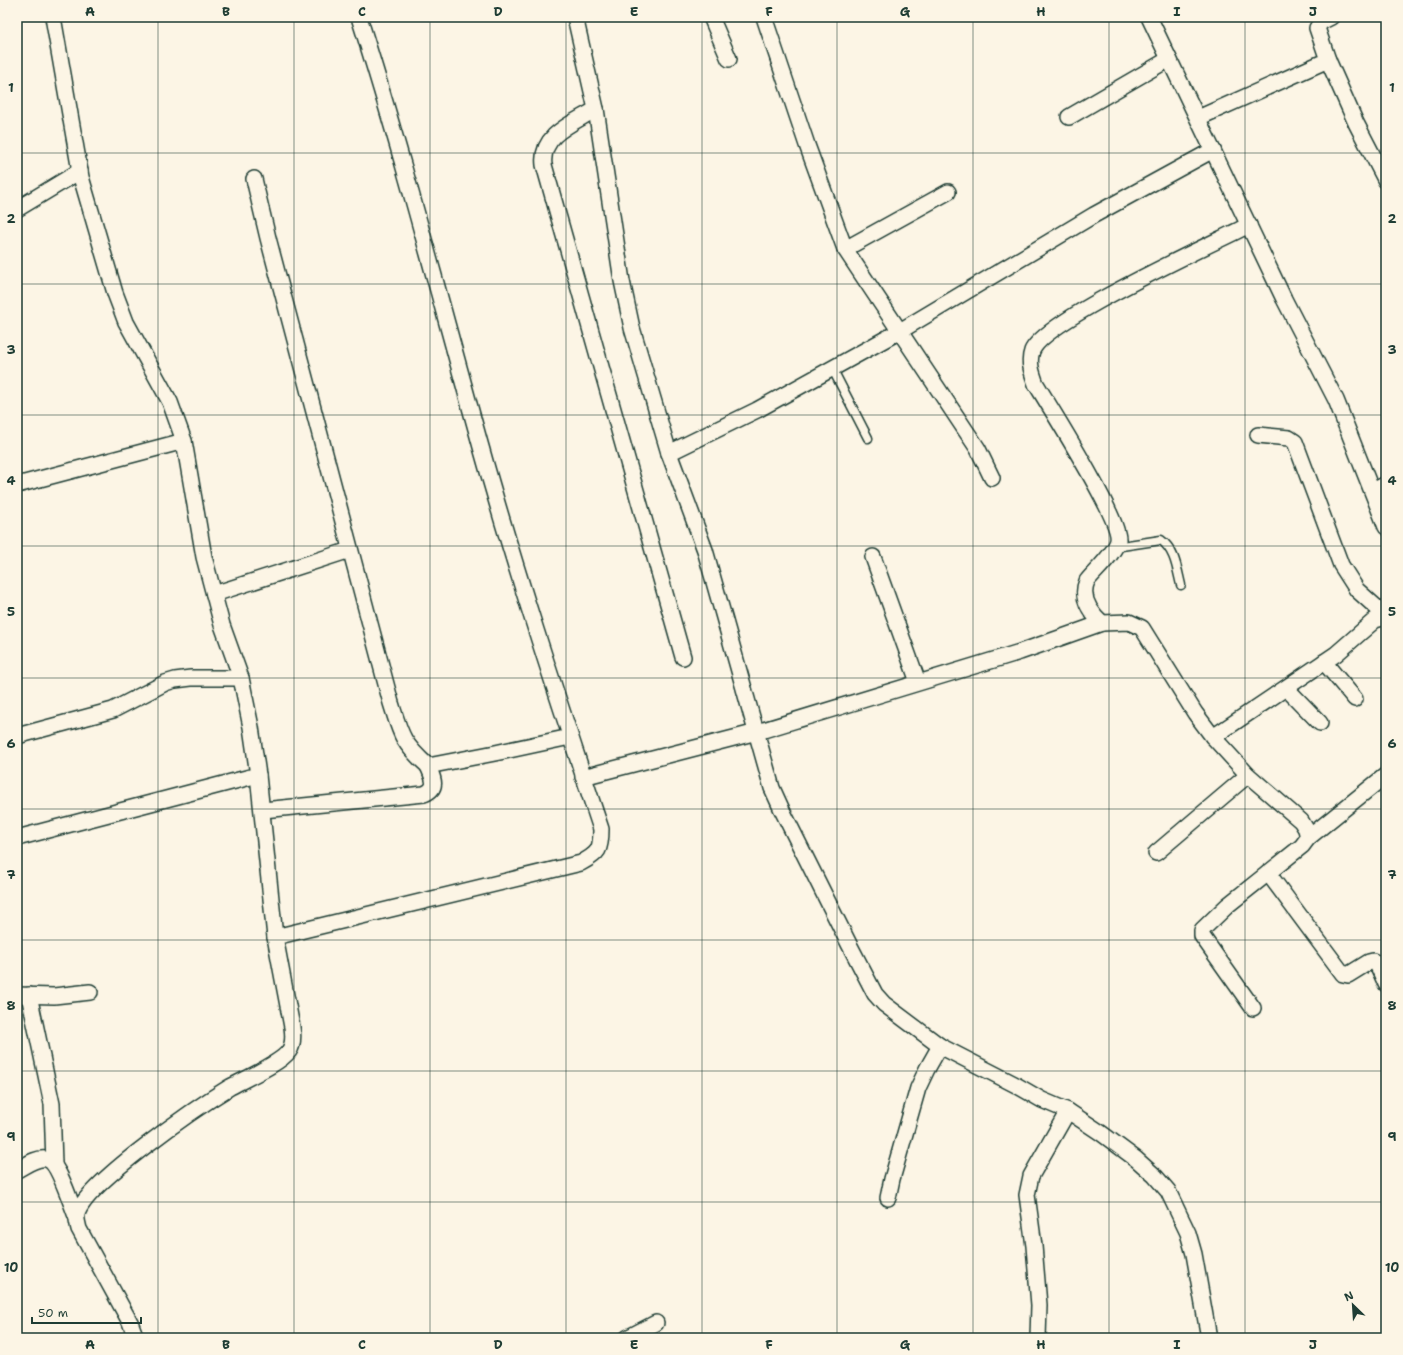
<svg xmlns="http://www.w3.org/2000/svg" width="1403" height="1355" viewBox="0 0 1403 1355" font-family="'Shantell Sans',sans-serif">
<rect width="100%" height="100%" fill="#fcf5e5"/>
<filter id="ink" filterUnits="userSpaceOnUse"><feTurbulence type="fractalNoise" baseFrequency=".025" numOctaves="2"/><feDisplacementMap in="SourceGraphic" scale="8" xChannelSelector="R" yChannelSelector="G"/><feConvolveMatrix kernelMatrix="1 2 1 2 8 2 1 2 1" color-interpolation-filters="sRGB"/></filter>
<g filter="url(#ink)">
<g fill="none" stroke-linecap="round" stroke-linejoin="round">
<g stroke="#1f3d34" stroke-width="11">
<g id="service">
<polyline points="832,368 868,438"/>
<path d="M1115,547L1161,540C1175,550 1177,569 1181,585"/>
</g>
</g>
<g stroke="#1f3d34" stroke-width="18">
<g id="minor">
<path d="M53,17L81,177L115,293L126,322L170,402L184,441L204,557L222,625L241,678L251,727L258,775L275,937L292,1027C293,1034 294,1044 289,1051C281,1063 245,1079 230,1087C199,1106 86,1183 77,1214C76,1219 78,1225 79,1229L130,1322L136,1338"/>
<polyline points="575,17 596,109 622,281 632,328 669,453 705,550 772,788 782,810 849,944 875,994 884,1004 940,1046 1016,1085 1042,1100 1068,1111 1101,1133 1136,1159 1155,1176 1168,1191 1188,1233 1194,1254 1209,1338"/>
<polyline points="711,17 729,59"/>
<polyline points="764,17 807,145 845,249 978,449 992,478"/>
<polyline points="1149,17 1284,299 1336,400 1386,527"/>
<polyline points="1328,60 1356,123 1386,181"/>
<path d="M596,109C574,123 540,134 544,165L683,657"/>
<polyline points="1069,117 1169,59"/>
<polyline points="1198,118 1328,60 1317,28 1321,22 1331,17"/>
<path d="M254,179L268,238L391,703C401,735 402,743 428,766L495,753L570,737"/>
<polyline points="17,209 80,171"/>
<path d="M1249,225C1212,244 1044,320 1032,351C1028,362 1032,373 1036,384C1050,407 1121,520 1118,540C1116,552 1095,571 1087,581C1080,597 1090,612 1102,623L1129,622L1142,628L1195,713L1213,737L1248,775L1301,821L1306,829L1308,838L1302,846L1228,905L1202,930V936L1253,1008"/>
<polyline points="845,249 948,192"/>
<polyline points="1258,435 1289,438 1295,442 1341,565 1357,590 1386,616"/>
<polyline points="669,453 757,410 900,331 1094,215 1213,150"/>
<polyline points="17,485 184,441"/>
<polyline points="1373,491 1386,484"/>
<polyline points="873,557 918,682"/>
<polyline points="214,594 350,550"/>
<polyline points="1324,662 1355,699"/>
<polyline points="1287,689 1320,723"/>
<polyline points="17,736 113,710 165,683 175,680 191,678 241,678"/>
<polyline points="1213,737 1336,654 1375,620 1386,617"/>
<polyline points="583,777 757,732 1020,652 1102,623"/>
<path d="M263,810L424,794C439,788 433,778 428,766"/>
<polyline points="17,838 258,775"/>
<polyline points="1308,838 1386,775"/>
<polyline points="1156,853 1248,775"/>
<polyline points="1268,873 1343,974 1348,975 1369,962 1373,961 1377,964 1386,984"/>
<path d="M275,937L581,863C599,853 601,850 601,829C559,702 517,576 481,447C441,304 404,159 359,17"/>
<polyline points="17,995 54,996 90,992"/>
<polyline points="29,995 52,1104 54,1164"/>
<path d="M17,1170C25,1166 36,1157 46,1159C58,1161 71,1204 76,1216"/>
<polyline points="888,1198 892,1179 918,1088 927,1069 940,1046"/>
<polyline points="627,1338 656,1323"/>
<polyline points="1038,1338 1039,1305 1034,1246 1027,1195 1031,1176 1068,1111"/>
</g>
</g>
<use href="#service" stroke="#fcf5e5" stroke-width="8"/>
<use href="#minor" stroke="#fcf5e5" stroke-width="15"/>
</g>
</g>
<path fill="none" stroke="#1f3d34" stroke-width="1" stroke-opacity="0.55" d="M158,17V1338M294,17V1338M430,17V1338M566,17V1338M702,17V1338M837,17V1338M973,17V1338M1109,17V1338M1245,17V1338M17,153H1386M17,284H1386M17,415H1386M17,546H1386M17,678H1386M17,809H1386M17,940H1386M17,1071H1386M17,1202H1386"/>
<rect width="1403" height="1355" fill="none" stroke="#fcf5e5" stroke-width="44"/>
<g transform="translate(1353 1305) rotate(335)" stroke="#fcf5e5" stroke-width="3" paint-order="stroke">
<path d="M0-3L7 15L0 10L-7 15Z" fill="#1f3d34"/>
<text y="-6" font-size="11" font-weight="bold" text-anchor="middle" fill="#1f3d34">N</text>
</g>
<path d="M32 1317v6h109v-6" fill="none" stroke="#1f3d34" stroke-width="2"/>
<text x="38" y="1317" font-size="12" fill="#1f3d34" stroke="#fcf5e5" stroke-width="3" paint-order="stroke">50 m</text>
<rect x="22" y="22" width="1359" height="1311" fill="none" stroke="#1f3d34" stroke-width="1.5"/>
<g font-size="13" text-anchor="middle" font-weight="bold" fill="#1f3d34">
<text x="90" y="16">A</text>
<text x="226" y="16">B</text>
<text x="362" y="16">C</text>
<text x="498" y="16">D</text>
<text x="634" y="16">E</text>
<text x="769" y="16">F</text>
<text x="905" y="16">G</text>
<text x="1041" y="16">H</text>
<text x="1177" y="16">I</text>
<text x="1313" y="16">J</text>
<text x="11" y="92">1</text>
<text x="1392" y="92">1</text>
<text x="11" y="223">2</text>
<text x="1392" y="223">2</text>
<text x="11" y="354">3</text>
<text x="1392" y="354">3</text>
<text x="11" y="485">4</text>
<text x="1392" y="485">4</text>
<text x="11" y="616">5</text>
<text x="1392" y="616">5</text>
<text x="11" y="748">6</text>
<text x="1392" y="748">6</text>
<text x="11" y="879">7</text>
<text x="1392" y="879">7</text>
<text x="11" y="1010">8</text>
<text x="1392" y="1010">8</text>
<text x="11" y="1141">9</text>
<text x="1392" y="1141">9</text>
<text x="11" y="1272">10</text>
<text x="1392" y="1272">10</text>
<text x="90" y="1349">A</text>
<text x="226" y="1349">B</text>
<text x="362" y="1349">C</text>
<text x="498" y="1349">D</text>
<text x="634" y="1349">E</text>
<text x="769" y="1349">F</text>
<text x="905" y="1349">G</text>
<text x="1041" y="1349">H</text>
<text x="1177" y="1349">I</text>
<text x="1313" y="1349">J</text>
</g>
</svg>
